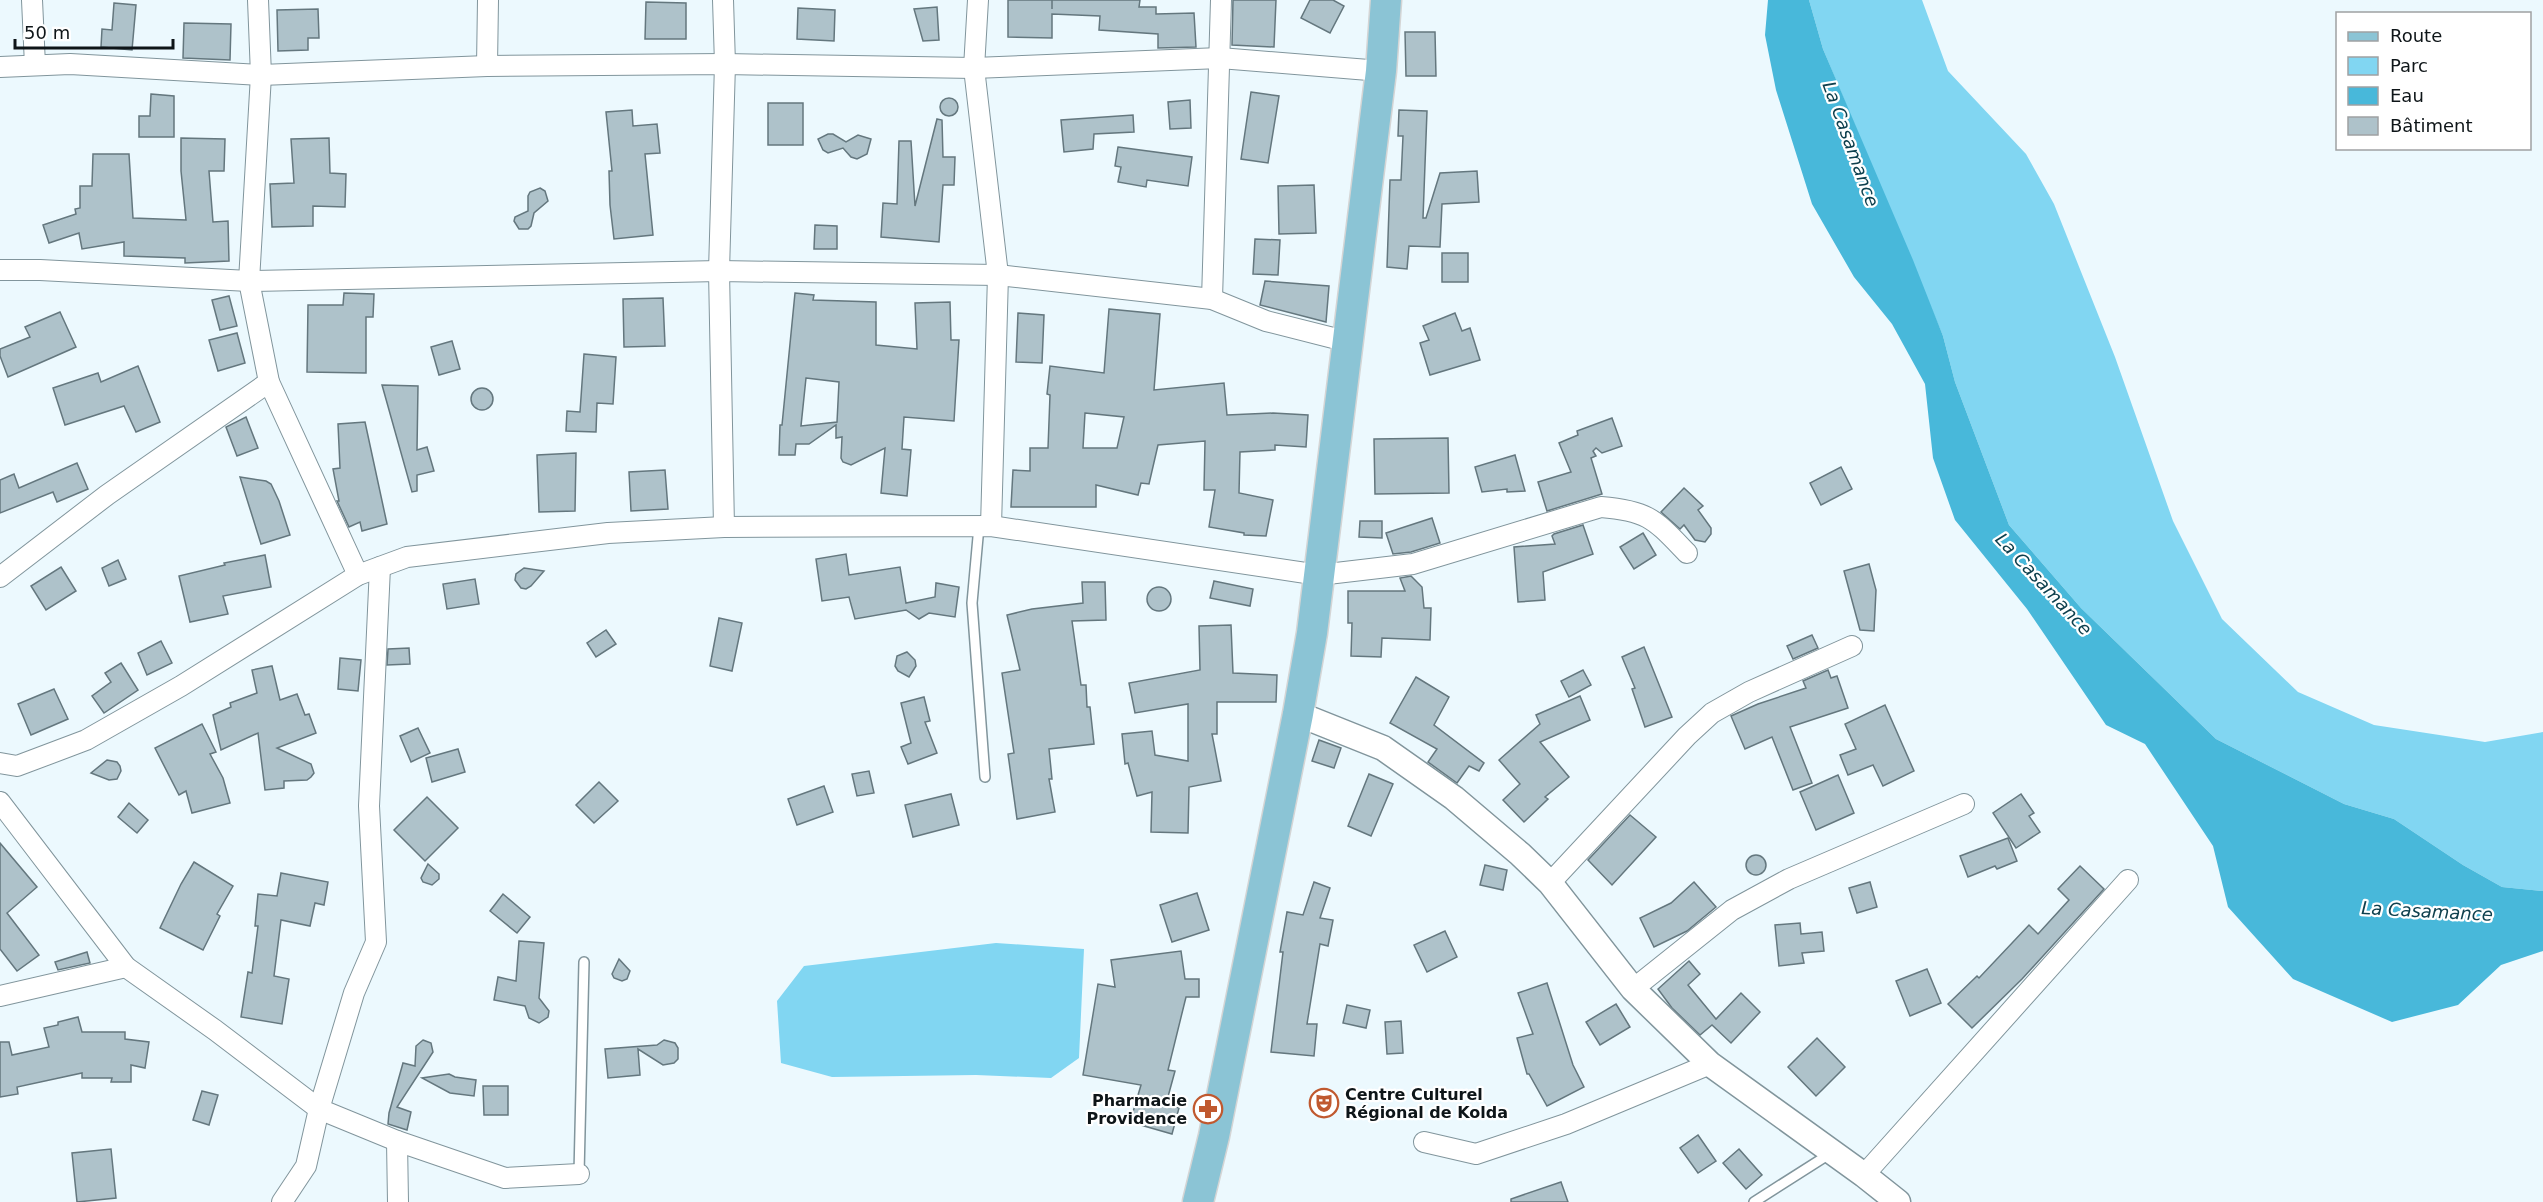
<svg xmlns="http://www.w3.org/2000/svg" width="2543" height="1202" viewBox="0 0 2543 1202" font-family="'DejaVu Sans',sans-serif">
<rect width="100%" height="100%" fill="#ecf9fe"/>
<g fill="#81d6f2">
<polygon points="1809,0 1922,0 1948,71 2026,154 2054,204 2115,357 2173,521 2222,619 2298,692 2374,725 2485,742 2543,732 2543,891 2502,887 2463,865 2394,819 2344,804 2216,739 2081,608 2009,525 1955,382 1943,336 1823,49"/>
<polygon points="996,943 1084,949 1079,1058 1051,1078 976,1075 832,1077 781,1063 777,1001 804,966"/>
</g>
<polygon fill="#48b8da" points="1768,0 1809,0 1823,49 1913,260 1943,336 1955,382 2009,525 2081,608 2216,739 2344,804 2394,819 2463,865 2502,887 2543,891 2543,951 2501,965 2458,1005 2392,1022 2293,979 2228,907 2213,846 2145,744 2106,725 2027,609 1955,520 1933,458 1925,384 1892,324 1854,277 1812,204 1776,90 1765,35"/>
<g fill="#aec2ca" stroke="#64777e" stroke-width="1.5" fill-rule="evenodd">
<polygon points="1008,0 1052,0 1052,9 1052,0 1140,0 1139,7 1156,7 1156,14 1194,13 1196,47 1158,48 1158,34 1099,30 1100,16 1052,14 1052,38 1008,37"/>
<polygon points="1233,0 1276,0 1274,47 1232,45"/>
<polygon points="1310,0 1333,0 1344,6 1330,33 1301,18"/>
<polygon points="646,2 686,3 686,39 645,39"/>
<polygon points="114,3 136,5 132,50 101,47 102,29 112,30"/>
<polygon points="937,7 939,40 923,41 914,9"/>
<polygon points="798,8 835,10 834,41 797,39"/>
<polygon points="318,9 319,38 308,38 308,50 278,51 277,10"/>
<polygon points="184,23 231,24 230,60 183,58"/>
<polygon points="1405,32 1435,32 1436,76 1406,76"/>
<polygon points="1251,92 1279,96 1268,163 1241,159"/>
<polygon points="151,94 174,96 174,137 139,137 139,116 150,116"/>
<circle cx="949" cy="107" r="9"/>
<polygon points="1190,100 1191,128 1170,129 1168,102"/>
<rect x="768" y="103" width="35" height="42"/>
<polygon points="632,110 633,126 657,124 660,153 645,154 653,235 614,239 610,205 609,171 612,171 606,112"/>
<polygon points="1399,110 1427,111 1423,218 1426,218 1440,173 1477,171 1479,202 1442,204 1440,247 1409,246 1407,269 1387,267 1390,180 1401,180 1403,136 1398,136"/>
<polygon points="1133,115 1134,132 1094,134 1093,149 1064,152 1061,120"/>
<polygon points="937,119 942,120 943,157 955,157 954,185 943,185 939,242 881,237 883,203 897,204 899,141 911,141 915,206"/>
<polygon points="828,134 833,134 846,142 858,135 871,139 867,154 857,159 851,157 843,148 828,153 823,150 818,139"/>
<polygon points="181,138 225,139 224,171 209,171 213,222 228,221 229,261 185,263 185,258 124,256 124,242 82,249 79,233 49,243 43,225 76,214 75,209 80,208 80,186 92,186 93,154 129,154 133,218 186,220 181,171"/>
<polygon points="329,138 330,173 346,174 345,207 313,206 313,226 272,227 270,184 294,183 291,139"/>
<polygon points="1118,147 1192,157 1188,186 1147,180 1146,187 1118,182 1121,167 1115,166"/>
<polygon points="1314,185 1316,233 1279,234 1278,186"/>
<polygon points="540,188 545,191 548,201 534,213 531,226 528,229 519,229 514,221 515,217 528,211 528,196 530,192"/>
<polygon points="815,225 837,226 837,249 814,249"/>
<polygon points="1255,239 1280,240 1278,275 1253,274"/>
<rect x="1442" y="253" width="26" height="29"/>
<polygon points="1265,281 1329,286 1326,322 1260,305"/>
<polygon points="344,293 374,294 373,317 366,317 366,373 307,372 308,305 343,305"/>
<path d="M795,293L814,295L813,300L876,302V345L917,349L915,303L950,302L951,340H959L954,421L904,417L902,449L911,450L907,496L881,493L885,448L851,465L843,462L841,458L842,437L836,438V425L809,444H796L795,455H779L780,425H782ZM806,378L839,382L837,422L801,426Z"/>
<polygon points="229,296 237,326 220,330 212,300"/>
<polygon points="663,298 665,346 624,347 623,299"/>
<path d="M1109,309L1160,314L1154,390L1224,383L1227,415L1273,413L1308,415L1306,447L1275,445V450L1240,452L1239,493L1273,500L1266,536L1244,535V533L1209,527L1215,490H1204L1205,441L1158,445L1149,484L1141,483L1138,495L1096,485V507H1011L1013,470L1030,471V448H1048L1050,395L1047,394L1050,366L1104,373ZM1085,413L1124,417L1117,448H1083Z"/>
<polygon points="60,312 76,347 8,377 0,356 0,349 30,337 25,327"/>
<polygon points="1018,313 1044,315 1042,363 1016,362"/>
<polygon points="1455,313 1462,331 1470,328 1480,360 1430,375 1420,343 1429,340 1423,326"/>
<polygon points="237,333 245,363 218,371 209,340"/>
<polygon points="452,341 460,369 439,375 431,347"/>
<polygon points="584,354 616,357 613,404 597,403 596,432 566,431 567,411 580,412"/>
<polygon points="138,366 160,422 136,432 124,406 65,425 53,388 98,373 101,382"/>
<polygon points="382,385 418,386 417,450 427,447 434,471 417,475 417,491 412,492"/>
<circle cx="482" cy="399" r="11"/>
<polygon points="246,417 258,448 237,456 226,427"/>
<polygon points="1612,418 1622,446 1602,453 1596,448 1593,451 1596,456 1591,458 1602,494 1547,511 1538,482 1571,472 1559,443 1578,435 1577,431"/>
<polygon points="365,422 387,524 362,531 360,522 349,527 337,501 339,501 333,469 340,468 338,424"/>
<polygon points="1448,438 1449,493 1375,494 1374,439"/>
<polygon points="576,453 575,511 539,512 537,455"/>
<polygon points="1515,455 1525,491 1507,492 1507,489 1482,492 1475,467"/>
<polygon points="77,463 88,489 57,502 53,492 0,513 0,480 14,474 19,488"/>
<polygon points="1841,467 1852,489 1821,505 1810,483"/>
<polygon points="665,470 668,509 631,511 629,472"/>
<polygon points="240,477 266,481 271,484 279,501 290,535 261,544"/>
<polygon points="1684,488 1703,506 1698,510 1711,528 1711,534 1705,542 1695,540 1684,525 1680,529 1661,512"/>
<polygon points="1432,518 1440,543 1411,552 1393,554 1386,533"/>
<polygon points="1360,521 1382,521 1382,538 1359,537"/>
<polygon points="1583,525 1593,554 1543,572 1545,600 1518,602 1514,547 1555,544 1552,536 1554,534"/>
<polygon points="1643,533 1656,555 1634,569 1620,547"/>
<polygon points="846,554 849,575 900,567 906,603 935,597 936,583 959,587 955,617 929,613 919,619 906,610 855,619 849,597 822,601 816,559"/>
<polygon points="265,555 271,587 223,596 228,614 190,622 179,576 225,565 224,563"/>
<polygon points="118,560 126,579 109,586 102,568"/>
<polygon points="1869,564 1876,590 1874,631 1860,630 1844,571"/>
<polygon points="61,567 76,591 46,610 31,586"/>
<polygon points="524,568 544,571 531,586 526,589 521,588 515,580 516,574"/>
<polygon points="1411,576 1422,587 1424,608 1431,608 1430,640 1382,638 1381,657 1351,656 1352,623 1348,623 1348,591 1405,591 1400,578"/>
<polygon points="475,579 479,604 447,609 443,584"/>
<polygon points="1214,581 1253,589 1250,606 1210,598"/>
<polygon points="1082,582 1105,582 1106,620 1072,621 1081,685 1086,685 1087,707 1090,707 1094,744 1049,749 1052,779 1049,779 1055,812 1017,819 1008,754 1014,753 1002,673 1020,670 1007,615 1032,609 1083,603"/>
<circle cx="1159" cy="599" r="12"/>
<polygon points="719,618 742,623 732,671 710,666"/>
<polygon points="1231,625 1233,673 1277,675 1276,702 1217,702 1217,734 1212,734 1221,781 1189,787 1188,833 1151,832 1152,792 1137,796 1128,763 1125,764 1122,734 1152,731 1155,755 1188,761 1188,704 1135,713 1129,683 1200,670 1199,626"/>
<polygon points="606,630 616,644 596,657 587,643"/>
<polygon points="1812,635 1818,648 1793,659 1787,646"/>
<polygon points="161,641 172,663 147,675 138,653"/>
<polygon points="1644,647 1672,717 1645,727 1632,689 1635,688 1622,657"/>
<polygon points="409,648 410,664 387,665 388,649"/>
<polygon points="907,652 915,660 916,666 909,677 898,671 895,666 897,656"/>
<polygon points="340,658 361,660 358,691 338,689"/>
<polygon points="121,663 138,690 104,713 92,696 111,682 105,673"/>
<polygon points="272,666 280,700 297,694 305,715 309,714 316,733 277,748 311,764 314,773 311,777 307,780 284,781 284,788 265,790 258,733 221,750 213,715 231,707 230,703 257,693 252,670"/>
<polygon points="1583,670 1591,685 1569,697 1561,681"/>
<polygon points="1828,670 1831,678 1837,676 1848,708 1790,727 1812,783 1793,790 1772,737 1745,749 1731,716 1758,704 1806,688 1803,681"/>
<polygon points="1416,677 1449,697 1434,725 1484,763 1479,771 1469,766 1457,783 1428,762 1437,749 1390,723"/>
<polygon points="54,689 68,719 31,735 18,704"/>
<polygon points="1580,696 1590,720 1540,742 1569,777 1545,797 1548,799 1524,822 1503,800 1520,784 1499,760 1540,724 1536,715"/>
<polygon points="924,697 930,721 925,722 937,753 908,764 901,747 911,743 901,703"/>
<polygon points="1885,705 1914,771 1883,786 1873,765 1848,775 1840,755 1856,749 1845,724"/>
<polygon points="202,724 216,752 210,754 223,778 230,803 192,813 186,791 179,795 155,748"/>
<polygon points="418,728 430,753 411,762 400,736"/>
<polygon points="1319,740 1341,748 1334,768 1312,761"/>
<polygon points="458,749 465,772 432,782 426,758"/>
<polygon points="107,760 117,762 120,766 121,771 117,779 109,780 91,773"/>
<polygon points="869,771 874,793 857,796 852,774"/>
<polygon points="1369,774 1393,784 1371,836 1348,826"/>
<polygon points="1838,775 1854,813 1816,830 1800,792"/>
<polygon points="599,782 618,801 594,823 576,805"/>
<polygon points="824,786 833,812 797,825 788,799"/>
<polygon points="951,794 959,825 913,837 905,805"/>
<polygon points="2021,794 2034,813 2029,816 2040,832 2016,848 1993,813"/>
<polygon points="427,797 458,828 425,861 394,830"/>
<polygon points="129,803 148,820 137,833 118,817"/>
<polygon points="1630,815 1656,837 1612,885 1588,860"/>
<polygon points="2008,838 2017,861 1997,869 1995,866 1968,877 1960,856"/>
<polygon points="0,843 37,887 7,913 39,955 17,971 0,949"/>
<circle cx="1756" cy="865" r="10"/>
<polygon points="194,862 233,886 217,914 220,916 203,950 160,928 181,884"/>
<polygon points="428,864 439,874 439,879 432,885 423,882 421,878"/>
<polygon points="1485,865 1507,870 1503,890 1480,885"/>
<polygon points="2080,866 2104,889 2022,979 1972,1028 1948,1004 1977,976 1979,978 2029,925 2038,934 2069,900 2058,889"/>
<polygon points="281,873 328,882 324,905 315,903 310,926 281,920 274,976 289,979 282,1024 241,1017 248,972 252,973 258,926 255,926 258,894 277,896"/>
<polygon points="1314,882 1330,888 1320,918 1333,920 1328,946 1320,944 1307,1024 1317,1024 1314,1056 1271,1052 1283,952 1280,952 1287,912 1303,915"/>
<polygon points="1694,882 1716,907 1687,931 1654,947 1640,918 1671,903"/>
<polygon points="1870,882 1877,907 1857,913 1849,888"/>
<polygon points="1197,893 1209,930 1172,942 1160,905"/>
<polygon points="503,894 530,917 517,933 490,911"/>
<polygon points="1800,923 1801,934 1822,932 1824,951 1802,953 1804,963 1779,966 1775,925"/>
<polygon points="1445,931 1457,957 1427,972 1414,945"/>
<polygon points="519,941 544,943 539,998 549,1011 548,1017 539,1023 529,1018 525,1006 494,1000 498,977 516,981"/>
<polygon points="1181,951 1185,979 1199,979 1199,997 1186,997 1168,1070 1175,1071 1166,1104 1179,1108 1172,1134 1130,1122 1141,1085 1083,1075 1098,984 1115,987 1111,960"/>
<polygon points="87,952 90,963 58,970 55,962"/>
<polygon points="619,959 630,971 627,979 622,981 614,978 612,974"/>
<polygon points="1689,961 1700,974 1688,985 1716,1019 1741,993 1760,1012 1731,1043 1712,1025 1700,1035 1672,1008 1658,989"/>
<polygon points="1927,969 1941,1003 1910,1016 1896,981"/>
<polygon points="1547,983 1573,1065 1584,1087 1547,1106 1529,1074 1527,1074 1517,1038 1533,1034 1518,993"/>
<polygon points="1616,1004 1630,1027 1600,1045 1586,1022"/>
<polygon points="1347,1005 1370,1010 1366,1028 1343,1023"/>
<polygon points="78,1017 82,1032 125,1032 125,1039 149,1042 145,1068 131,1065 131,1082 111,1082 112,1078 82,1078 82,1073 17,1087 18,1094 0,1097 0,1042 9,1042 12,1055 49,1047 44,1028 58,1025 58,1022"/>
<polygon points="1401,1021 1403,1053 1387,1054 1385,1022"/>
<polygon points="1817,1038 1845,1067 1816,1096 1788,1067"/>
<polygon points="423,1040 431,1043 433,1052 397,1107 411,1112 407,1130 388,1124 389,1113 403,1063 415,1066 416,1046"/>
<polygon points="664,1040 675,1043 678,1048 678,1059 674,1063 663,1065 638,1049 640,1075 608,1078 605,1049 657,1045"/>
<polygon points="449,1074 455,1077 476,1080 474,1096 450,1093 422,1078"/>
<polygon points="483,1086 508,1086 508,1115 484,1115"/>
<polygon points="202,1091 218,1095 209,1125 193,1120"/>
<polygon points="1698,1135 1716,1161 1698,1173 1680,1148"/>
<polygon points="111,1149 116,1198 77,1202 72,1153"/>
<polygon points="1739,1149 1762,1175 1746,1189 1723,1163"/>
<polygon points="1561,1182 1568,1202 1511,1202 1511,1199"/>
</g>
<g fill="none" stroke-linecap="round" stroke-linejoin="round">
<g stroke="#81959c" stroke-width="12">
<g id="service">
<polyline points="979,526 972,603 985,777"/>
<polyline points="579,1174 584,962"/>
<polyline points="1754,1202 1831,1153"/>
</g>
</g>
<g stroke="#81959c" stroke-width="22">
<g id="minor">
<polyline points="32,0 35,65"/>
<polyline points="258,0 261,75 249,281 269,382 358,575"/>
<polyline points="723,0 725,64 719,271 724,527"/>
<polyline points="978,0 974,68 998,275 991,526"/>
<polyline points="487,66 488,0"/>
<polyline points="0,67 70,64 261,75 487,66 725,64 974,68 1220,58 1381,71"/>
<polyline points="0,270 40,270 249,281 719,271 998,275 1212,299 1266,321 1349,342"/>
<polyline points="1212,299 1221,0"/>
<polyline points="0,577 107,495 269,382"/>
<path d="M0,763L17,766L86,740L181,686L358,575L407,557L608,533L724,527L991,526L1319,575L1413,564L1601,507C1649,511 1654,519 1687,553"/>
<polyline points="0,802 126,967 215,1030 319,1109 397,1141 505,1178 579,1174"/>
<polyline points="1550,883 1687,736 1712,713 1749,692 1852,646"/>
<polyline points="1633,989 1732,910 1789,879 1964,804"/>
<polyline points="0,996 126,967"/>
<polyline points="397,1141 398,1202"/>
<polyline points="1424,1142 1476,1154 1566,1124 1710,1064"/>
<polyline points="1864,1175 2128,880"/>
<polyline points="282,1202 306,1166 319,1109 354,993 376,942 369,806 380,567"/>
</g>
</g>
<g stroke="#81959c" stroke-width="27">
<polyline id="tertiary" points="1298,714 1383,748 1454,798 1520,854 1550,883 1633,989 1710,1064 1864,1175 1898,1202"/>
</g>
<g stroke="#d4d5d5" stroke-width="33">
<polyline id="primary" points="1198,1202 1214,1136 1298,714 1312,633 1381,71 1386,0"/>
</g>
<use href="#service" stroke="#fff" stroke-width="9"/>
<use href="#minor" stroke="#fff" stroke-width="20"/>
<use href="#tertiary" stroke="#fff" stroke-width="24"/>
<use href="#primary" stroke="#8bc4d5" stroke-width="30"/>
</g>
<defs>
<g id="theatre-ring" transform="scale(1.5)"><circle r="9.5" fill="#fff" stroke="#c0592f" stroke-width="1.5"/><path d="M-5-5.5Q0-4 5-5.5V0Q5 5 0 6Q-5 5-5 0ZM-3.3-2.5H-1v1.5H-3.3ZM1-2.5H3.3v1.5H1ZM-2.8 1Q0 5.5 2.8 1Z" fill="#c0592f"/></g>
<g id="pharmacy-ring" transform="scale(1.5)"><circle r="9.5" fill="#fff" stroke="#c0592f" stroke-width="1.5"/><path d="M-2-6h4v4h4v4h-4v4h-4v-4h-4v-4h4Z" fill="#c0592f"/></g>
</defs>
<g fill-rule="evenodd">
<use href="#theatre-ring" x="1324" y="1103"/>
<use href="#pharmacy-ring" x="1208" y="1109"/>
</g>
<g text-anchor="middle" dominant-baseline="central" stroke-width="4.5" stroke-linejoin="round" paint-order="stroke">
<g font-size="16" font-weight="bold" fill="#0e1518" stroke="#fff" text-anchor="start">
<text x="1345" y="1094">Centre Culturel<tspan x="1345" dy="18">Régional de Kolda</tspan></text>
<text x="1187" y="1100" text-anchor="end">Pharmacie<tspan x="1187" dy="18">Providence</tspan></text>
</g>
<g font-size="18" font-style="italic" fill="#0e404e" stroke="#fff">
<text transform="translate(1851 144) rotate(70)">La Casamance</text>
<text transform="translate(2044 584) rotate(47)">La Casamance</text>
<text transform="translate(2427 911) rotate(3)">La Casamance</text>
</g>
</g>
<rect x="2336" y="12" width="195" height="138" fill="#ffffff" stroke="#9fa1a3" stroke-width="1.5"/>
<rect x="2348" y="32" width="30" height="9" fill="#8bc4d5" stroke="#9fa1a3" stroke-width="1.5"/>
<text x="2390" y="42" font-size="18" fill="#0e1518">Route</text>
<rect x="2348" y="57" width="30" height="18" fill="#81d6f2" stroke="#9fa1a3" stroke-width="1.5"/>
<text x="2390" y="72" font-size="18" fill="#0e1518">Parc</text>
<rect x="2348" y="87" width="30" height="18" fill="#48b8da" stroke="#9fa1a3" stroke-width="1.5"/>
<text x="2390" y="102" font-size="18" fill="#0e1518">Eau</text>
<rect x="2348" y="117" width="30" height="18" fill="#aec2ca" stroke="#9fa1a3" stroke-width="1.5"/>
<text x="2390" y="132" font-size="18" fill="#0e1518">Bâtiment</text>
<path d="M15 39v9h158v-9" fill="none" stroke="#0e1518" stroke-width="3"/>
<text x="24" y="39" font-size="18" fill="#0e1518" stroke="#ffffff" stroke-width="4.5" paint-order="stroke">50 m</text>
</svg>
